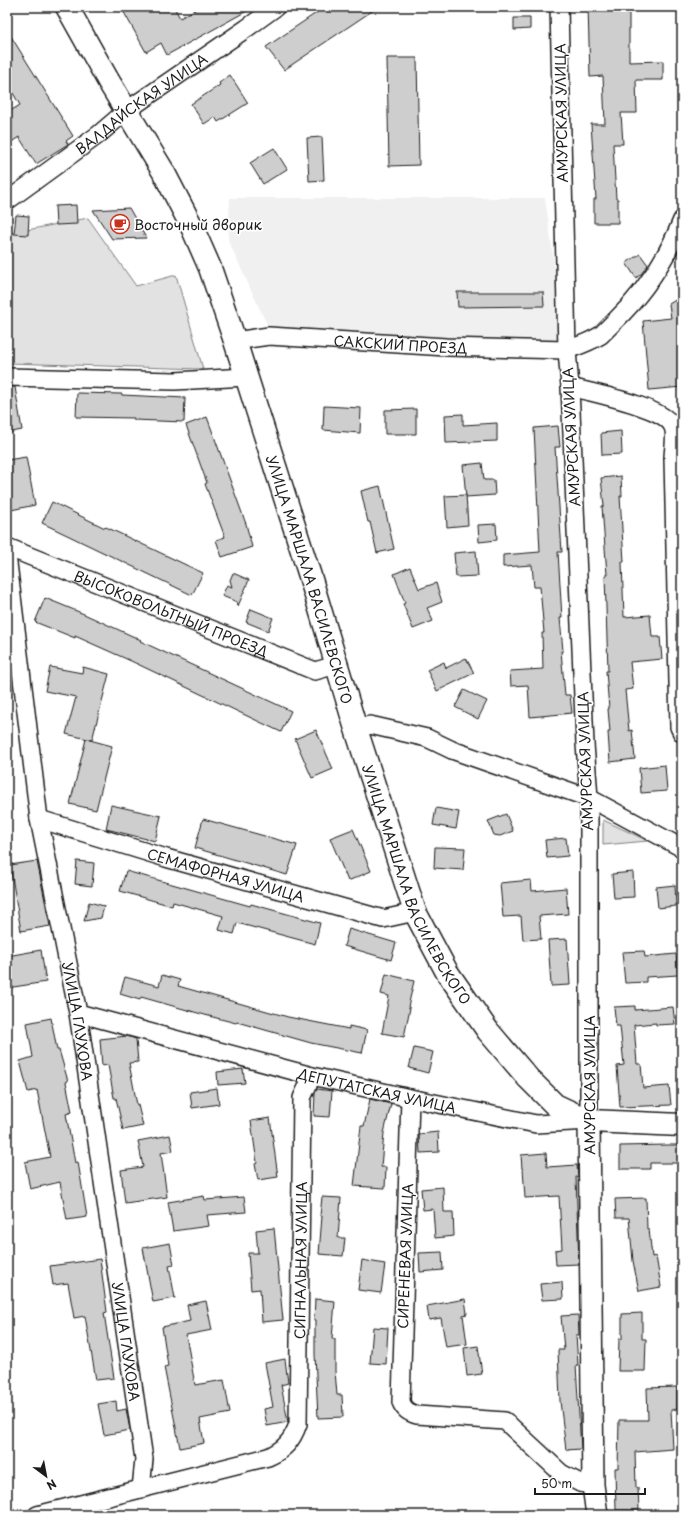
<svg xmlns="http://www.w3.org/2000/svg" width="689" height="1522" viewBox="0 0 689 1522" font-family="'Playpen Sans',sans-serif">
<rect width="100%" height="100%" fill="#fff"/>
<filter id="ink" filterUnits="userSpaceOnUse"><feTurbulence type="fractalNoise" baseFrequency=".025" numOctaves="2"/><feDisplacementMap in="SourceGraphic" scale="8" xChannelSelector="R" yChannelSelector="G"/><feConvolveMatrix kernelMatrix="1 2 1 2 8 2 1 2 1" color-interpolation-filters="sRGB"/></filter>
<g filter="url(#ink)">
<polygon fill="#f0f0f0" points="230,198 545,198 563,326 560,340 556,343 551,343 270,331 228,240"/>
<g fill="#e2e2e2" stroke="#7f7f7f">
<polygon points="88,218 136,286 176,275 203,369 7,363 7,234"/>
<polygon points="603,820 648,841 603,845"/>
</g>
<g fill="#cecece" stroke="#1c1c1c">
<polygon points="121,7 174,7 180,18 200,7 254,7 167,55 161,43 146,52"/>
<polygon points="325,7 378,7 284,70 266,47"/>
<polygon points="588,7 629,7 629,62 663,61 663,80 636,80 637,113 621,113 623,144 613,144 616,199 618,199 618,223 594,223 594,199 596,199 591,124 605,124 603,76 590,77"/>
<polygon points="514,18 530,18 530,29 514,30"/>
<polygon points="7,30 73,136 66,141 68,144 36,164 19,137 7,145 7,113 20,105 7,83"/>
<polygon points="387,58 417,58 419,165 389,166"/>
<polygon points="230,75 248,103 218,122 215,117 204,124 191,104 220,85 219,83"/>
<polygon points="322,137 324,180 309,181 307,138"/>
<polygon points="274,148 287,169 263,184 250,163"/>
<polygon points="76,205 77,224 56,225 55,206"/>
<polygon points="129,208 146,238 112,239 93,210"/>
<polygon points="16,215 29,216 28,235 14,234"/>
<polygon points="640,254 648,265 641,274 636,278 626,263"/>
<polygon points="457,292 543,292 544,306 458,307"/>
<polygon points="682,296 682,387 649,390 643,321 671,318 669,304"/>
<polygon points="7,387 15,387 22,430 7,433"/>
<polygon points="77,393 122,394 122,395 185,398 184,422 134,420 134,418 76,417"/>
<polygon points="324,406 361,408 360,433 323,430"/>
<polygon points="416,409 416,434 385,434 385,410"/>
<polygon points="463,414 463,425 497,423 497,441 446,443 445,415"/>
<polygon points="207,417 246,524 252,547 222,557 216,540 225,537 205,484 207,483 186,425"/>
<polygon points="558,426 560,447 555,447 562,552 558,552 562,618 560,618 563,651 561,651 565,695 570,695 572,713 530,717 528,685 511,686 510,671 543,669 542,633 544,633 540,587 534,587 532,565 503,567 503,555 540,552 534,428"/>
<polygon points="621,431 622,454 602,455 601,433"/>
<polygon points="26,457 35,505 11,510 7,487 7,460"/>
<polygon points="482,463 484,480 494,480 495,495 466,497 463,465"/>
<polygon points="621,476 622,496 620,496 624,562 622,562 624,617 650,615 652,637 660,637 662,659 630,662 633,689 625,690 629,731 632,730 635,759 610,762 608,732 610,732 608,709 609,709 606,671 608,671 605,575 607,575 602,506 604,506 601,478"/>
<polygon points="380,486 394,549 377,553 370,522 368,522 361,491"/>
<polygon points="466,495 468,525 447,527 445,496"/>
<polygon points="52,502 105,528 106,527 203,573 192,595 42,523"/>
<polygon points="496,524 497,540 479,542 478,525"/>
<polygon points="476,551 478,576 456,577 454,553"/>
<polygon points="410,567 419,589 436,583 442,602 427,608 433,621 413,629 403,604 405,603 394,574"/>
<polygon points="233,573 249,580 238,606 237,602 222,596 227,585 232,587 230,580"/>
<polygon points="45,598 84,614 141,640 140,641 291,711 281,732 131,661 75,636 75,638 35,622"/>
<polygon points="251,609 273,618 268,631 246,622"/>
<polygon points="466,658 474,673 437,691 427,670 444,662 446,668"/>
<polygon points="50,667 82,673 83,667 109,674 92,740 66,734 76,697 45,691"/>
<polygon points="464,690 487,701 478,719 455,707"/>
<polygon points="316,730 333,769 312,778 295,739"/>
<polygon points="86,739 112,746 96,810 70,804"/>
<polygon points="665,765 667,791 641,793 639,768"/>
<polygon points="111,805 161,816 155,841 106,829"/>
<polygon points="436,808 459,812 456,829 433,825"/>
<polygon points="506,814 513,831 500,836 494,835 488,821"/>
<polygon points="203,819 297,845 287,875 195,848"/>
<polygon points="353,829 371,871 348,881 330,838"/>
<polygon points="566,838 568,856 547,858 545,840"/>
<polygon points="435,847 465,848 463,870 434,868"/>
<polygon points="37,861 50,926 21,931 10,865"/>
<polygon points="77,861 94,863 92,886 75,884"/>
<polygon points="126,871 250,906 251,904 320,923 315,944 237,923 234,934 219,930 223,916 173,902 172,906 120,891"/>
<polygon points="633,872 634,897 614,898 612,874"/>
<polygon points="531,880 532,891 566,888 568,914 539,916 541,939 523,940 521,916 503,917 500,883"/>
<polygon points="675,885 676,906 658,908 656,887"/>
<polygon points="89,902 104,906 101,918 84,921"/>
<polygon points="349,929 396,943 391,960 344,946"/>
<polygon points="567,939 570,985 551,986 548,940"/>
<polygon points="41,950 46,982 7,988 7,956"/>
<polygon points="644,951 645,957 676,954 678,975 646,977 646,982 625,983 622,952"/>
<polygon points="386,974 414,981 408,1007 410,1008 404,1037 382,1033 389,996 381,994"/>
<polygon points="162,975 180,980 178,986 288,1017 349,1029 349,1026 367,1030 362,1053 311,1043 237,1022 236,1023 205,1015 141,997 140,1000 120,994 125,977 159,986"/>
<polygon points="635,1006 635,1010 673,1007 675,1024 656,1025 656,1023 634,1025 637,1064 641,1064 643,1088 669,1086 671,1105 620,1107 617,1066 624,1065 620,1026 616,1026 614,1007"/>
<polygon points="51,1018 57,1050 59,1050 68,1081 66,1082 72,1112 66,1114 75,1163 78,1162 87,1217 67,1220 60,1182 30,1189 25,1162 50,1157 37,1090 28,1092 20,1061 33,1057 27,1023"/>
<polygon points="127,1036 136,1039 138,1062 129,1063 137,1105 138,1105 143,1126 123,1130 116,1098 114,1098 108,1065 102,1066 100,1039"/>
<polygon points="414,1048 433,1052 428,1073 409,1068"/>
<polygon points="243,1069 245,1083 218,1085 217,1072"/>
<polygon points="217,1088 219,1104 192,1108 190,1092"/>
<polygon points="317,1089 332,1091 330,1117 314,1116 315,1093"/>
<polygon points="370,1099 391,1104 384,1133 381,1167 386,1167 385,1188 354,1186 361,1126 364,1126"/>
<polygon points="270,1118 278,1177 258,1180 255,1164 257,1163 251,1121"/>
<polygon points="438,1132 439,1152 420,1153 419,1134"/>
<polygon points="170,1135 173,1151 161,1153 167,1197 125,1203 121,1170 143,1167 138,1141"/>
<polygon points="668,1145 682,1145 682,1163 650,1163 650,1169 620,1169 620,1146"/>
<polygon points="546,1153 547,1167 577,1165 578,1177 576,1177 579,1264 556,1265 555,1250 562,1249 559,1196 525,1198 523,1169 522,1169 521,1155"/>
<polygon points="443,1187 444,1212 453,1212 454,1236 435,1238 433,1209 423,1210 421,1189"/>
<polygon points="204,1196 205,1200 244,1197 246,1212 207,1215 209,1226 173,1231 168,1202"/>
<polygon points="322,1197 341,1198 338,1238 345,1238 343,1256 319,1254 322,1216 320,1216"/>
<polygon points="646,1198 647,1229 649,1229 652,1257 656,1256 661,1287 639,1291 633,1261 629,1218 616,1218 615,1199"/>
<polygon points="274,1228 283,1320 262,1322 260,1289 251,1290 248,1253 258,1253 256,1230"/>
<polygon points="170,1243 174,1265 169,1266 175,1298 153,1302 143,1248"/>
<polygon points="442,1252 443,1270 420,1272 419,1253"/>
<polygon points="100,1259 107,1312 104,1313 114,1378 96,1380 85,1316 74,1318 68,1283 53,1285 50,1266"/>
<polygon points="362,1260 385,1264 381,1293 358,1290"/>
<polygon points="562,1282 563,1299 542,1300 540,1284"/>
<polygon points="315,1299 335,1301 332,1339 335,1339 335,1371 337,1395 342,1395 343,1417 318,1418 315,1354 315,1320 314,1320"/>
<polygon points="465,1299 467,1314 463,1315 467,1344 446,1347 441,1318 429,1320 427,1306"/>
<polygon points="206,1301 212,1330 186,1335 195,1385 224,1380 230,1413 200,1419 204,1443 180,1448 164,1367 168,1366 162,1327 190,1321 187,1305"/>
<polygon points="642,1313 642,1339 646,1339 645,1371 618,1371 619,1339 622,1339 622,1314"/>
<polygon points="578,1315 579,1335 576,1335 578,1365 576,1365 581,1449 566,1450 560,1401 558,1350 564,1350 561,1316"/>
<polygon points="373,1327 388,1328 386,1364 370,1363"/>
<polygon points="478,1346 482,1374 467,1376 464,1348"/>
<polygon points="285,1359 288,1383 281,1385 288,1422 267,1426 264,1409 273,1407 265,1363"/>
<polygon points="677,1387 677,1409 671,1410 673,1449 635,1452 636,1488 638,1488 639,1510 616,1510 615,1468 618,1468 619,1420 648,1420 647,1388"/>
<polygon points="116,1401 117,1411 126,1409 130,1430 104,1435 98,1404"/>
</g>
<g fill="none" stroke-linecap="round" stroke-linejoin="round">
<g stroke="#1c1c1c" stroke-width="20">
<g id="minor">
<path id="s1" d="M7,201L98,135L126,111L247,28L276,7"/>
<path id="s2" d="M235,341L269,336L446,347L567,350C578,346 590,342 601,335C605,331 610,326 614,322C643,294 667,258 682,220"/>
<polyline points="7,377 175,381 246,377"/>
<path d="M570,387C592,393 661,406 672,425C677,433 673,449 673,458L679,727L682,733"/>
<path id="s3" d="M7,547L315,671L336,665"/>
<path id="s4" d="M7,555L39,819L78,1013L144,1459L141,1489"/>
<polyline points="356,729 370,725 427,738 452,750 589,798 682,848"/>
<path id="s5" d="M39,819L166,858L383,919L415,912"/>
<path id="s6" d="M78,1013L312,1076L410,1098L536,1124L589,1121V798L585,744L570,387L567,350L559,7"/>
<path d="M410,1098L401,1402C404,1410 409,1413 417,1415L505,1421L561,1473L580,1483L593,1485"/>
<path id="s7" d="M37,1515L268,1457C284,1450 292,1441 298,1424L302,1098L312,1076"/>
</g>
</g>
<g stroke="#1c1c1c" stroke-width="24">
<polyline id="tertiary" points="589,1121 593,1485 597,1515"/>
</g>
<g stroke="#1c1c1c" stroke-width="25">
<g id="secondary">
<path id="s8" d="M67,7L109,82L163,171L192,227L210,268L235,341L310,576L356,729L415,912L447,972L488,1031L528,1078L555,1105L589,1121L682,1125"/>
</g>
</g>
<use href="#minor" stroke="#fff" stroke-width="17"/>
<use href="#tertiary" stroke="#fff" stroke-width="21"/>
<use href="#secondary" stroke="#fff" stroke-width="22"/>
</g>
</g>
<defs>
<g id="cafe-ring" transform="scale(1)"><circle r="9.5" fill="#fff" stroke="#c8321e" stroke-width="1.5"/><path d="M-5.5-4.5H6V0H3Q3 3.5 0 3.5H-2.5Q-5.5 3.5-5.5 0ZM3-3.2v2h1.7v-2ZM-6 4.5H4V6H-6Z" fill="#c8321e"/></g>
</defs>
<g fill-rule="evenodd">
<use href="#cafe-ring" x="120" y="224"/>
</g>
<g text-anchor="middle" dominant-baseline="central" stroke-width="3.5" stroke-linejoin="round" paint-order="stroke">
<g font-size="14" fill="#1c1c1c" stroke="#fff">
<text stroke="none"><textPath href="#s1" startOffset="166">ВАЛДАЙСКАЯ УЛИЦА</textPath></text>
<text transform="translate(561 113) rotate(-91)">АМУРСКАЯ УЛИЦА</text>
<text stroke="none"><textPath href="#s2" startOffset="166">САКСКИЙ ПРОЕЗД</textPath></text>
<text transform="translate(571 437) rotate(-93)">АМУРСКАЯ УЛИЦА</text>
<text stroke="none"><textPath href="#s8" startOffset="625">УЛИЦА МАРШАЛА ВАСИЛЕВСКОГО</textPath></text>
<text stroke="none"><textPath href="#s3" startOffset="177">ВЫСОКОВОЛЬТНЫЙ ПРОЕЗД</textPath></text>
<text transform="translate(585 761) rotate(-92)">АМУРСКАЯ УЛИЦА</text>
<text stroke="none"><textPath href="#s5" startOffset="195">СЕМАФОРНАЯ УЛИЦА</textPath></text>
<text stroke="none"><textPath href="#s8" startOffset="949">УЛИЦА МАРШАЛА ВАСИЛЕВСКОГО</textPath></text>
<text stroke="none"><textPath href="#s4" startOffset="472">УЛИЦА ГЛУХОВА</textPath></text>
<text transform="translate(589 1085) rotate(-90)">АМУРСКАЯ УЛИЦА</text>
<text stroke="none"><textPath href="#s6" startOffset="309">ДЕПУТАТСКАЯ УЛИЦА</textPath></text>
<text transform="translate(405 1256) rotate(-88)">СИРЕНЕВАЯ УЛИЦА</text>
<text stroke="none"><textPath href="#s7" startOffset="448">СИГНАЛЬНАЯ УЛИЦА</textPath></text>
<text stroke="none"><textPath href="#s4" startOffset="796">УЛИЦА ГЛУХОВА</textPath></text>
</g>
<g font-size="14" fill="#1c1c1c" stroke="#fff" text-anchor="start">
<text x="134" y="224">Восточный дворик</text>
</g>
</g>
<rect width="689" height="1522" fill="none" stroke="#fff" stroke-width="24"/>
<rect x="12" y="12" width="665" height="1498" fill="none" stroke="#1c1c1c" stroke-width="1.5" filter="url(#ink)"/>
<g transform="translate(46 1476) rotate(148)" stroke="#ffffff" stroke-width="3" paint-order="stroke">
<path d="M0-3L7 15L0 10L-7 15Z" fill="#1c1c1c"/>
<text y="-6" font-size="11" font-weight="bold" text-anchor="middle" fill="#1c1c1c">N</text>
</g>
<path d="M535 1488v6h110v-6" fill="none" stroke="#1c1c1c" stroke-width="2"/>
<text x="541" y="1488" font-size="12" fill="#1c1c1c" stroke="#ffffff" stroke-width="3" paint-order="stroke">50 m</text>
</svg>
